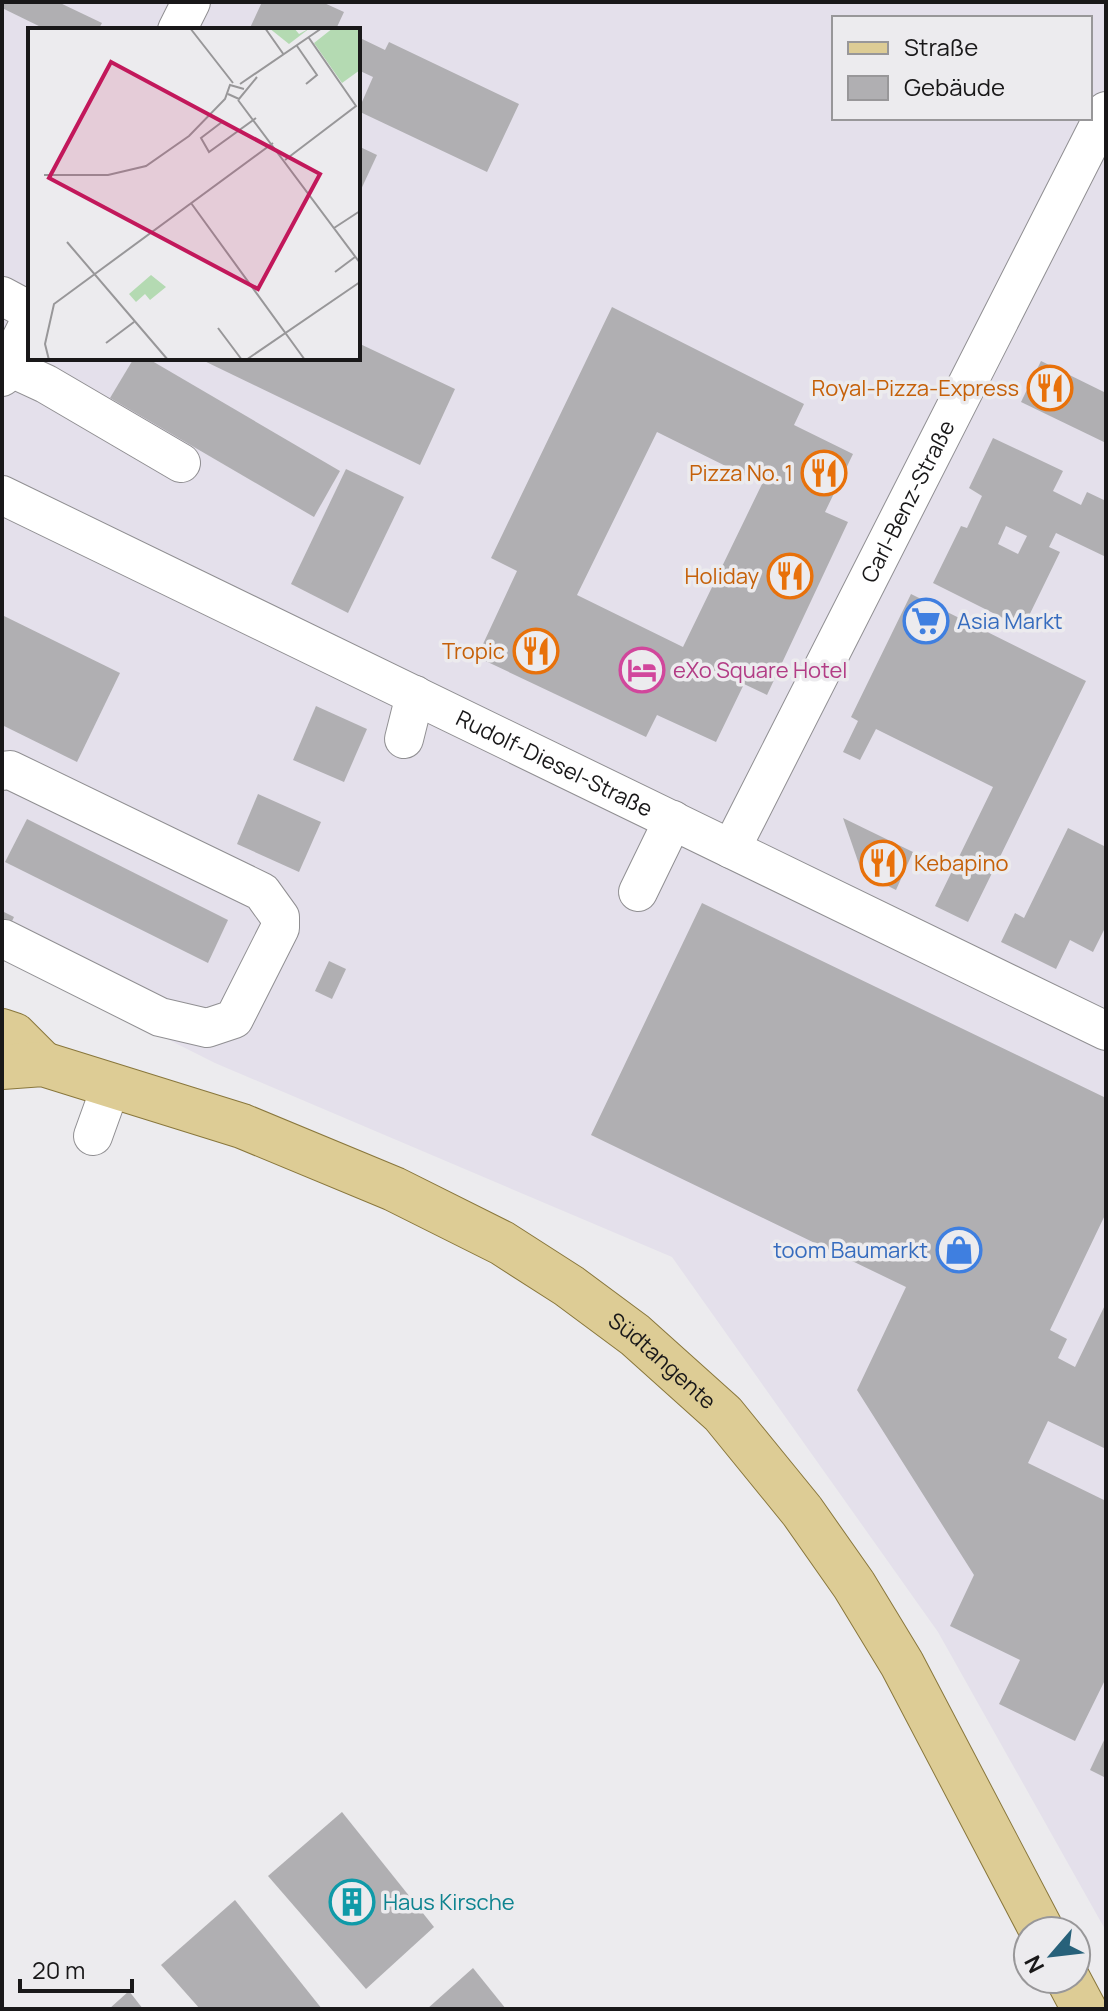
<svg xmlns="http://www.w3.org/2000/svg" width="1108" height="2011" viewBox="0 0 1108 2011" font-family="Manrope,sans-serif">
<rect width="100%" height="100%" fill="#ecebee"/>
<path fill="#e4e0eb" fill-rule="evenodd" d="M2,2H1106V1931L938,1632L672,1257L215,1063L2,956ZM834,18H1090V118H834ZM30,30H358V358H30Z"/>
<g fill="#b0afb2" fill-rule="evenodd">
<polygon points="2,2 58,2 102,23 98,30 47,30 2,8"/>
<polygon points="262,2 322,2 344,12 337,27 343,30 249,30"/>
<polygon points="358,37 385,50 389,42 519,104 487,172 358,111 373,77 358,70"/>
<polygon points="358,146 377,155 358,196"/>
<path d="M612,307L804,404L794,425L853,454L825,512L848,522L767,695L744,684L716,742L657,715L646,737L477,657L517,571L491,558ZM657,432L762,484L683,647L577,595Z"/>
<polygon points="358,343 455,389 420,465 198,358 358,358"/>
<polygon points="134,358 147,358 340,471 314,517 110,398"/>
<polygon points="1041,361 1106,393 1106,443 1021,402"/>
<path d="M993,438L1063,471L1053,491L1081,505L1087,492L1106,501V557L1056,533L1049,547L1060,552L1023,628L933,583L961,526L967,528L982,496L969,488ZM1006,526L1027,536L1018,554L998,544Z"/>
<polygon points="346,469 404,497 348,613 291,584"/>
<polygon points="911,594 1086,681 968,922 935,906 993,787 876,729 860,760 843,752 858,721 851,717"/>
<polygon points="2,615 120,673 77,762 2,725"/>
<polygon points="316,706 367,729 344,782 293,760"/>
<polygon points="258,794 321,822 299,872 237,844"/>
<polygon points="843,818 913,852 896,890 862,873"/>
<polygon points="27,819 228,920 208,963 5,862"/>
<polygon points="1068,828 1106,847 1106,926 1093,952 1070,940 1056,969 1001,942 1015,913 1024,918"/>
<polygon points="702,903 1106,1098 1106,1213 1050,1330 1067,1339 1058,1358 1075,1367 1106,1303 1106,1449 1048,1421 1028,1463 1106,1501 1106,1678 1075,1741 999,1704 1020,1660 950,1626 974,1575 857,1390 906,1287 591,1135"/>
<polygon points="2,911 14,917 2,942"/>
<polygon points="329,961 346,969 332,999 315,991"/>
<polygon points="1106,1736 1106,1778 1090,1770"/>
<polygon points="342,1812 434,1927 366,1989 268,1876"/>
<polygon points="235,1900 322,2009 200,2009 161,1965"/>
<polygon points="473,1968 506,2009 427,2009"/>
<polygon points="129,1991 143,2009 109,2009"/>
</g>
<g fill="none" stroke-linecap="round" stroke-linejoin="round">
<g stroke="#908f92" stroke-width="40">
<g id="minor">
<polyline points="177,30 191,2"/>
<polyline points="2,296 30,311"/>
<polyline points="7,366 46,384 181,463"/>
<polyline points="2,377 30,321"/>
<path id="s1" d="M2,495L1106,1031"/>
<polyline points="404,739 415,695"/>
<polyline points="2,771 10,770 262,892 280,917 280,928 234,1019 207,1028 160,1017 4,939"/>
<path id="s2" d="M731,849L1106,111"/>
<polyline points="638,892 673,820"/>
<polyline points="93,1136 111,1086"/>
</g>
</g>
<g stroke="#89773c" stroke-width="46">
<g id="major">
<polyline points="2,1031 14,1035 43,1064"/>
<path id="s3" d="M2,1067L43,1064L242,1126L394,1189L502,1243L569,1286L635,1335L723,1414L802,1511L854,1585L902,1664L1042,1931"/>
<polyline points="1068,1979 1084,2009"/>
</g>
</g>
<use href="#minor" stroke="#fff" stroke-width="38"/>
<use href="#major" stroke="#ddcc95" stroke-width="44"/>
</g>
<defs>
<g id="restaurant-ring" transform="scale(2.3)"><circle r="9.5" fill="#ecebee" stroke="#e8710a" stroke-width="1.5"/><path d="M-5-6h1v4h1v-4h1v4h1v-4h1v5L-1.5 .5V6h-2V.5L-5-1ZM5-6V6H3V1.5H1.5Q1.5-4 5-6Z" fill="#e8710a"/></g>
<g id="supermarket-ring" transform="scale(2.3)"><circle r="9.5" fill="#ecebee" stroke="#3f7fe0" stroke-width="1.5"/><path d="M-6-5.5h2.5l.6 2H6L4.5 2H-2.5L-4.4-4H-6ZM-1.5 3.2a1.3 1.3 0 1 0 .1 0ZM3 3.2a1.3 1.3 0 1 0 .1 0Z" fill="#3f7fe0"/></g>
<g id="hotel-ring" transform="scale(2.3)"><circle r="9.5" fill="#ecebee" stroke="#d1479c" stroke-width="1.5"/><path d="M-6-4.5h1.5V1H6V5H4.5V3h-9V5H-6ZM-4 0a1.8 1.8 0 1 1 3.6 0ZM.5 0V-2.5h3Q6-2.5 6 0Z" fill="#d1479c"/></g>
<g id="shop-ring" transform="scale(2.3)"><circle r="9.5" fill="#ecebee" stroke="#3f7fe0" stroke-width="1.5"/><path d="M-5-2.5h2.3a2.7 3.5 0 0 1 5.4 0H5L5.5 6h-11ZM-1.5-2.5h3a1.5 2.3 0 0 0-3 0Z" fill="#3f7fe0"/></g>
<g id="building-ring" transform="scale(2.3)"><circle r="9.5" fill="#ecebee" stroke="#0f9aa8" stroke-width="1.5"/><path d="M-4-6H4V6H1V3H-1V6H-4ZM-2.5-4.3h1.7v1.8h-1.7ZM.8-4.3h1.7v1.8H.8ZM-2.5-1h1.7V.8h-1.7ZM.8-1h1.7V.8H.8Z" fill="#0f9aa8"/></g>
</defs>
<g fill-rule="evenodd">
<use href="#restaurant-ring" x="1050" y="388"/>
<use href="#restaurant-ring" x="824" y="473"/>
<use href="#restaurant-ring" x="790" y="576"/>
<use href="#supermarket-ring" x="926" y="621"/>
<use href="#restaurant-ring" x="536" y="651"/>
<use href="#hotel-ring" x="642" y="670"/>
<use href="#restaurant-ring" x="883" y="863"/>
<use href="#shop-ring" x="959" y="1250"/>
<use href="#building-ring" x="352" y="1902"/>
</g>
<g text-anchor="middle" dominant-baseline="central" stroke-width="7" stroke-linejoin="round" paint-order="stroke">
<g font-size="22" fill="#c56008" stroke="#ecebee" text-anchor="end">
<text x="1019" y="388">Royal-Pizza-Express</text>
<text x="793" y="473">Pizza No. 1</text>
<text x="759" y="576">Holiday</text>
<text x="505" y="651">Tropic</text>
<text x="914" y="863" text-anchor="start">Kebapino</text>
</g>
<g font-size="22" fill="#191819" stroke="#ecebee">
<text stroke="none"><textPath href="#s2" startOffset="390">Carl-Benz-Straße</textPath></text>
<text stroke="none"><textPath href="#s1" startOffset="614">Rudolf-Diesel-Straße</textPath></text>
<text stroke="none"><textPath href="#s3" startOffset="734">Südtangente</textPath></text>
</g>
<g font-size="22" fill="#366cbe" stroke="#ecebee" text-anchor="start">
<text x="957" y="621">Asia Markt</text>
<text x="928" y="1250" text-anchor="end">toom Baumarkt</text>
</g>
<g font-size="22" fill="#b23c85" stroke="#ecebee" text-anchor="start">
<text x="673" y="670">eXo Square Hotel</text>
</g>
<g font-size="22" fill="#0d838f" stroke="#ecebee" text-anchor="start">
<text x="383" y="1902">Haus Kirsche</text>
</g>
</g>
<g transform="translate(28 28)">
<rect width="332" height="332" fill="#ecebee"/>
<path d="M241,0H266L271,6L282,0L261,16ZM305,0H332V42L314,55L286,15ZM123,247L138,259L122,272L117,266L108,274L101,266Z" fill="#b4dab2"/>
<path fill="none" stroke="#989799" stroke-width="2" d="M162,0L205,55M237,0L256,27M269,18L289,47L278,56M212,56L294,0M200,66L211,71L229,49M210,72L332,235M194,94L173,110L181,124L228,90M257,132L328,78L281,10M16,147H80L118,138L161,108L197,71L202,57L216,61M163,175L277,332M306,200L332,183M39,214L140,332M307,244L327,229M190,300L214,332M78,315L106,294M21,332L17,316L26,276L245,115M218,332L332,254"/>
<path fill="#c2185b" fill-opacity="0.15" stroke="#c2185b" stroke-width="4" d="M83,34L292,146L230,261L21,150Z"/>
<rect width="332" height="332" fill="none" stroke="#191819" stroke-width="4"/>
</g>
<rect width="1108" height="2011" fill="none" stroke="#191819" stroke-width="8"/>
<rect x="832" y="16" width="260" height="104" fill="#ecebee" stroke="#989799" stroke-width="2"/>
<rect x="848" y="42" width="40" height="12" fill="#ddcc95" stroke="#989799" stroke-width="2"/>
<text x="904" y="56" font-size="24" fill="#191819">Straße</text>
<rect x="848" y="76" width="40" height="24" fill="#b0afb2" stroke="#989799" stroke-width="2"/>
<text x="904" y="96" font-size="24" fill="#191819">Gebäude</text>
<g transform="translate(1052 1955) rotate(242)"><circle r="38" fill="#ecebee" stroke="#989799" stroke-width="2"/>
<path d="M0-6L14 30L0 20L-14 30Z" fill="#27617a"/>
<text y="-12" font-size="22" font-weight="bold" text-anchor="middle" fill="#191819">N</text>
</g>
<path d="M20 1979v12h112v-12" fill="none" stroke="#191819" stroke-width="4"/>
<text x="32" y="1979" font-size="24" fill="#191819" stroke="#ecebee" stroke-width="6" paint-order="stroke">20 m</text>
</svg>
